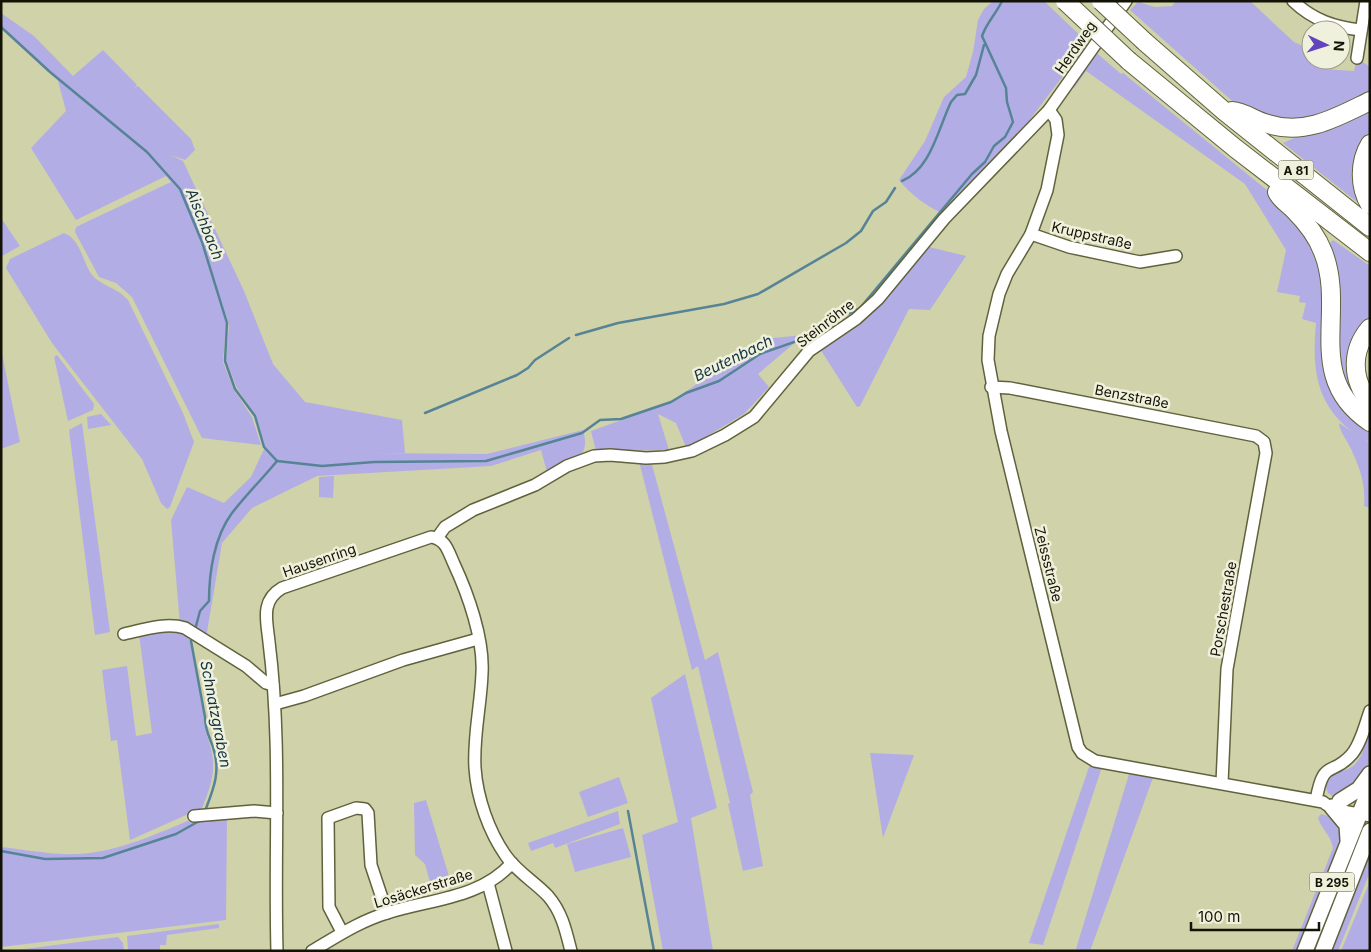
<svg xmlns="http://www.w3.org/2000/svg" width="1371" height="952" viewBox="0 0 1371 952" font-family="Inter,sans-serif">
<rect width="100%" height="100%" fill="#d0d2a9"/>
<g fill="#b3ade5">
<path d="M993,1H1044L1088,43L1028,122L944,214C927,207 910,194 899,180L925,141L944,97L966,77L973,52L978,20L984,9Z"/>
<polygon points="1176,1 1250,1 1294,42 1311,50 1311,60 1323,60 1322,69 1354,71 1357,58 1370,67 1370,95 1301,122 1261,117 1231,100 1130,10 1138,2 1155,7 1172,6"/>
<path d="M1,13L34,36L73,76L103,50L137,85L134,88L138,86L191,139L195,150L185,160L171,155L183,161L244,291L273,364L305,402L402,420L405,453H367L487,454L583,430C592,460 570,462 547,472L541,450L491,466L317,476L252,508L222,543L206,638L180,624L171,520L187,487L224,503L251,477L265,447L257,419L237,388L226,361L229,325L218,291L226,323L223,362L234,390L252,417L261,445L202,438L132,297L116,283L99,277L75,232L76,227L171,182L166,176L76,220L31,148L66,111L57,77L1,28Z"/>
<path d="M1092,49L1121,74L1123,73L1274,196L1319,253L1340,404L1348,415L1370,431V442L1364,440L1370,443V508L1364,506C1366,484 1359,465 1349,445C1345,437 1340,432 1339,423L1354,433C1315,404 1312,368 1316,323L1302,319L1306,303L1299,302L1300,296L1277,292L1286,250L1245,184L1086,71L1074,88L1068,82Z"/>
<polygon points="1370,105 1370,134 1360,151 1359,200 1357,202 1283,143"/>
<polygon points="1,218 20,246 2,256 1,256"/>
<path d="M64,233C80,239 82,259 90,272C99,286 117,287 128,300L183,413L194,442L170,507L167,509L161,503L142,459L52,343L6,268L10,259Z"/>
<polygon points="1333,240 1370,266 1370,321 1366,325 1363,400 1355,399 1340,375 1325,248"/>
<polygon points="929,247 966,256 930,310 909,309 860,406 857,407 817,344 858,321"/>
<polygon points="804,335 758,374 769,387 744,414 692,445 686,447 676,423 658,414 669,450 596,451 591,431 669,403 763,339"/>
<polygon points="1,349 20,442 1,449"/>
<polygon points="57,355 94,404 93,410 68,421 54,357"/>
<polygon points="101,414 111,425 88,429 87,417"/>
<polygon points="82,423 110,632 95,635 69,430"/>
<polygon points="639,461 651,461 705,660 718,652 753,792 750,795 763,866 743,871 728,804 730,803 698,666 692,670"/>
<polygon points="334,476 333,498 319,497 319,477"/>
<path d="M180,629L192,634L190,641L204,717C204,733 213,747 213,763C214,778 208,794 202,808L130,840L117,740L111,741L102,670L127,666L136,736L152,733L139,634Z"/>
<polygon points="685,674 717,808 691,818 713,951 663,951 642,835 678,822 651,698"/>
<path d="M1370,730C1370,771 1371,769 1341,797H1334L1328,793L1324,782C1331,768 1343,774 1353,766C1363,758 1366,741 1370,730Z"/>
<polygon points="870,753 914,755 883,838"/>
<polygon points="1090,764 1102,767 1043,945 1029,943"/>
<polygon points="1130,771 1154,775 1090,951 1076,949"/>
<polygon points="619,777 628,803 588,817 579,792"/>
<polygon points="426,800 451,883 432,890 425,864 415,855 414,803"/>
<polygon points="618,811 620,824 555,848 553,843 531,851 528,843"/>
<path d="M1321,814L1335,818L1342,825V844L1299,951H1292L1333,848C1331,835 1322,830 1318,818Z"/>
<path d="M204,817L206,824V819L227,817L226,920L1,947V847C27,850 52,855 78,854C119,852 158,833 195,818Z"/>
<polygon points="623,828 631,857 575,872 567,844"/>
<polygon points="1370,845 1370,872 1338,951 1328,951"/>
<polygon points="1370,881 1370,951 1341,951"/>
<polygon points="219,924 219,928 167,935 166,945 160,945 160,951 128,951 127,936"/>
<polygon points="118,937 123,943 124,951 9,951"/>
</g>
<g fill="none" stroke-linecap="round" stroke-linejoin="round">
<g stroke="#568496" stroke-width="2.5">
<polyline points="1,27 50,72 147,152 180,189 202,242 227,323 225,361 235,389 255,416 264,447 277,461"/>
<path d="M902,181C931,169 938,129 951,102L957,95L965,94L976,75L984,45"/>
<polyline points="576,335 618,323 724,304 758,294 846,243 861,231 873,211 886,202 895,188"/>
<polyline points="425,413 517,375 528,368 535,360 569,338"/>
<path d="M277,461L322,466L374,462L486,461L582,433L600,420L621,419L671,402L686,393L719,381L760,354L817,334L829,324L860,308L972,174L985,162L994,146L1005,137L1013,122L1007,102L1006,88L982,36C987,22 996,14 1002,1"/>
<path d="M196,626L200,611L209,601C209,573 214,537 232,513C246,495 263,478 277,461"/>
<path d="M191,641L205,717C205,730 209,736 213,747C221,771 214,788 205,811"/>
<polyline points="628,811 654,951"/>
<polyline points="1,851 45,859 103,858 176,834 201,820"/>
</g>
<g stroke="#61623d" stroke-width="14">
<g id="minor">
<path d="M1293,1C1313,20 1334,27 1361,30"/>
<polyline points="1357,58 1366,1"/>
<path d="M1049,110L1056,120L1058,135L1047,190L1031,234L1007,274L999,294L989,336L988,360L1001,431L1078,747L1082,753L1095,761L1323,802C1336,813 1355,812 1370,816"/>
<polyline points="1031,234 1069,247 1140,262 1176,256"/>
<polyline points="991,387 1010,388 1256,436 1264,442 1266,453 1227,669 1222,783"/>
<polyline points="437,538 445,527 473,510 535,485 567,466 594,456 610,455 646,458 665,457 692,451 725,435 754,417 809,351 856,319 878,299 944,219 1049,110 1126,1"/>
<path d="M124,634C142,630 166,622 185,628L246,666L266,683L273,685"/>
<polyline points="275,704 304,696 403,660 478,639"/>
<path d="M1316,800C1324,757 1331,778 1352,754C1361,743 1365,725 1370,711"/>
<polyline points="194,816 254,811 277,813"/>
<polyline points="488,883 506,951"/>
<polyline points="342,932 329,907 328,818 356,808 365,809 368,813 371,865 387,913"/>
<path d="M277,951C274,848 282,745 269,642C267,621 260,601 282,588L431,537C446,539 448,551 454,564C468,594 484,639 482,673C481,705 473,736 475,768C477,798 489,832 506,856C517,872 535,882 548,896C562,912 566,931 571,951"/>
<path d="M312,951C336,937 360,921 387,913C430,899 480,899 512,863"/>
</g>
</g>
<g stroke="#61623d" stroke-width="18">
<g id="major">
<polyline points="1340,801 1359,789 1370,774"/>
<polyline points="1332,807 1347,825 1348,840"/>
<polyline points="1305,951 1370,788"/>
<polyline points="1323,951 1370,831"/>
</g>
</g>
<g stroke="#61623d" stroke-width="20">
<g id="highway">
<polyline points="1145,42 1224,111 1370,227"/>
<polyline points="1129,61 1235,148 1370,252"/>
<path d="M1232,111C1245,112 1255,121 1268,124C1305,136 1337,117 1370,101"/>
<path d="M1370,144C1359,162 1359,187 1370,205"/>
<path d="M1277,192C1280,199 1287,203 1293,209C1305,221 1317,236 1323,252C1347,312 1303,377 1370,422"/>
<path d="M1370,328C1351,350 1351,379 1370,402"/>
</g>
</g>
<use href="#minor" stroke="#fff" stroke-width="11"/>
<use href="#major" stroke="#fff" stroke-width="15"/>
<use href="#highway" stroke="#fff" stroke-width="18"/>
<g stroke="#61623d" stroke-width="20" stroke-linecap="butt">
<g id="highway-bridge">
<polyline points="1065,1 1129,61"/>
<polyline points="1101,1 1145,42"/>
</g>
</g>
<use href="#highway-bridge" stroke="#fff" stroke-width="18"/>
</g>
<g text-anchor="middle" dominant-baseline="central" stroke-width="5" stroke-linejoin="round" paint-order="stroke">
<g fill="#f0f1dc" stroke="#555646" stroke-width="1">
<rect x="1278.5" y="160.5" width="35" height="19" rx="4"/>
<rect x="1309.5" y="872.5" width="45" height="19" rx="4"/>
</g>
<g font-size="12" font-weight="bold" fill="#131305">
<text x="1296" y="170">A 81</text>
<text x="1332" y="882">B 295</text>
</g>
<g font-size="14" fill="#131305" stroke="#f0f1dc">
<text transform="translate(1075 47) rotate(-55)">Herdweg</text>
<text transform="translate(1092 235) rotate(13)">Kruppstraße</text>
<text transform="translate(825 323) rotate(-38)">Steinröhre</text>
<text transform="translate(1132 396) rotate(11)">Benzstraße</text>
<text transform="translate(319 560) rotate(-19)">Hausenring</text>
<text transform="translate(1049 564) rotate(76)">Zeissstraße</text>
<text transform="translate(1223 609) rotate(-80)">Porschestraße</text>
<text transform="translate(423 888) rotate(-17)">Losäckerstraße</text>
</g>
<g font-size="15" font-style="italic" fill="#123240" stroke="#f0f1dc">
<text transform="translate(205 224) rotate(68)">Aischbach</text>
<text transform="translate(733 358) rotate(-26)">Beutenbach</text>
<text transform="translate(216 714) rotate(79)">Schnatzgraben</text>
</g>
</g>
<rect width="1371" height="952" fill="none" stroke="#131305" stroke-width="5"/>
<g transform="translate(1326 45) rotate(94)"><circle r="24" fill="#f0f1dc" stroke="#989886"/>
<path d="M0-4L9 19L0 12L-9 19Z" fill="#6244bd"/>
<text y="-8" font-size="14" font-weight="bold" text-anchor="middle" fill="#131305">N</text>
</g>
<path d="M1191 922v8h128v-8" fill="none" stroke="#131305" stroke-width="2.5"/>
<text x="1198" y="922" font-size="15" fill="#131305" stroke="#f0f1dc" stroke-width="4" paint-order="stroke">100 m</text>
</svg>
